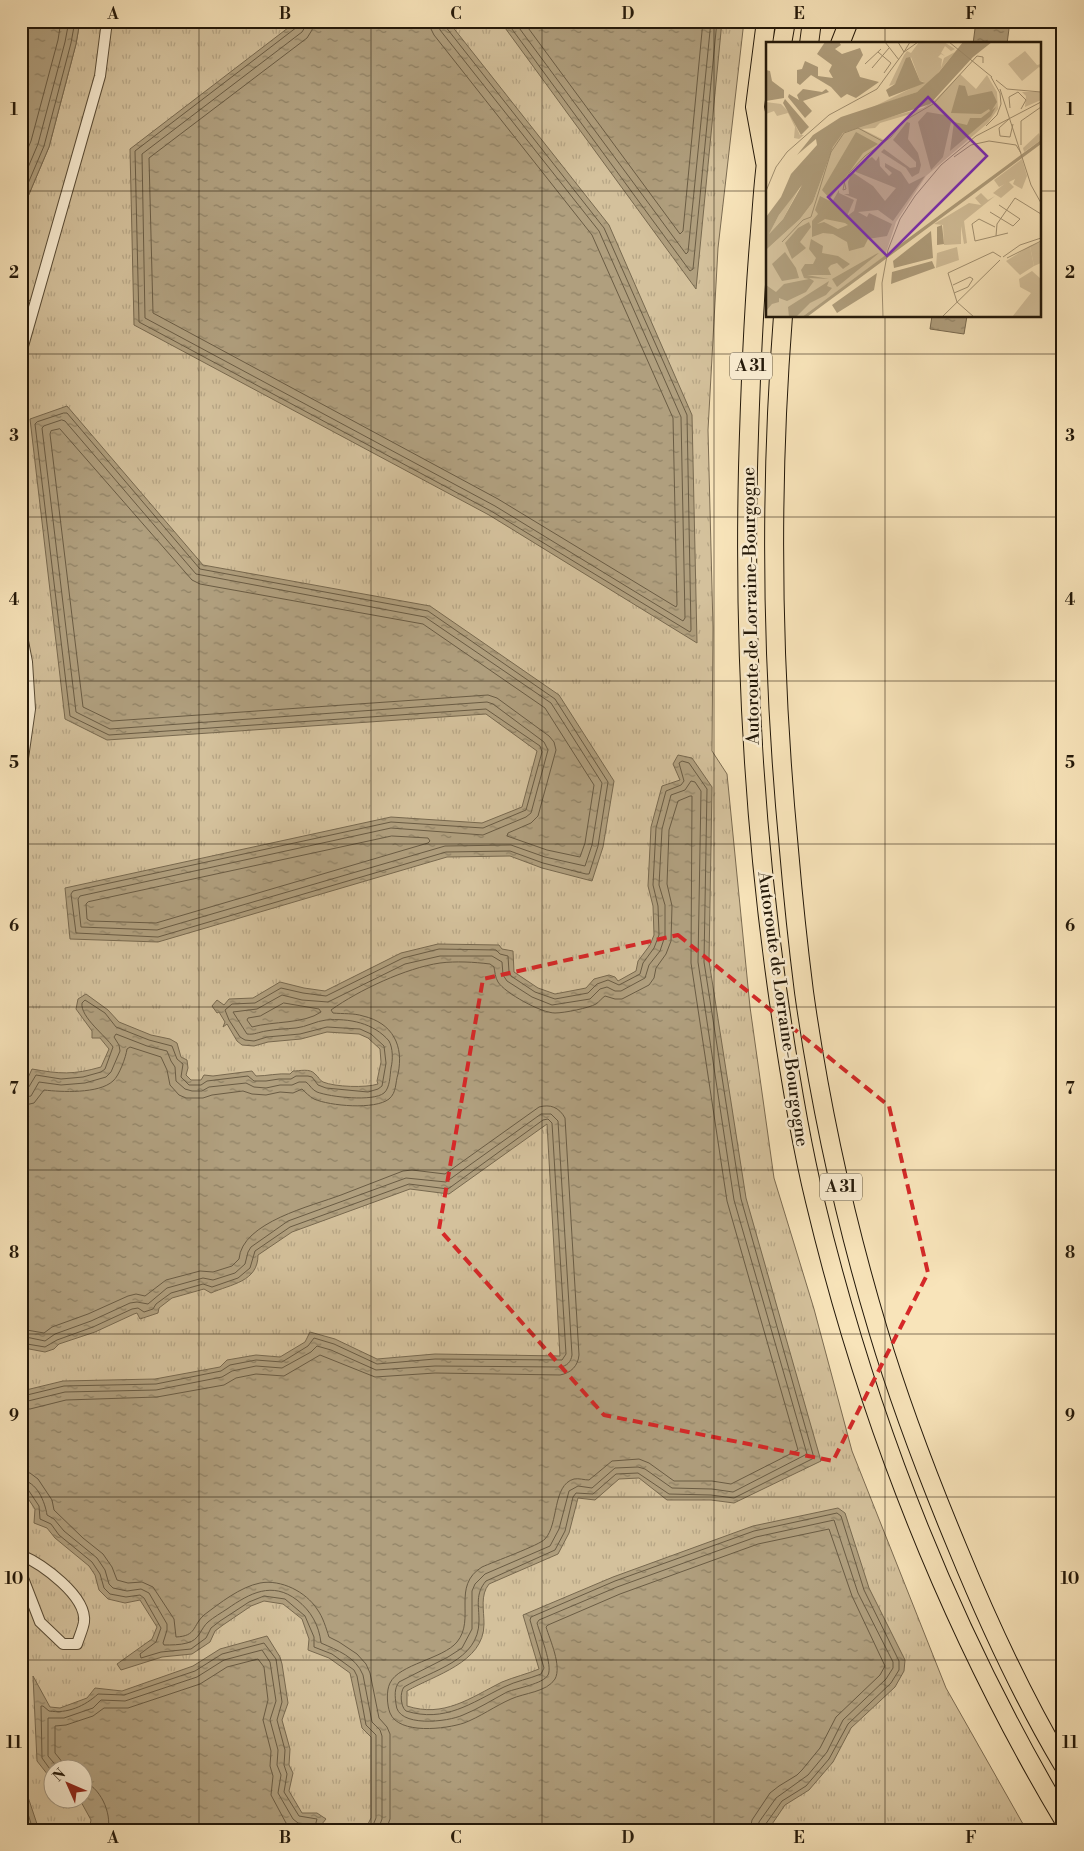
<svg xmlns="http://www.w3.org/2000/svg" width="1084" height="1851" viewBox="0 0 1084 1851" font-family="'Libre Bodoni',serif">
<defs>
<pattern id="grass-tufts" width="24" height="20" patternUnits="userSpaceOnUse" patternTransform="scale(1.25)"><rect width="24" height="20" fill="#d4c19c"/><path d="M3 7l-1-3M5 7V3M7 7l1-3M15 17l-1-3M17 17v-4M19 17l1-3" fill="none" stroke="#b6a585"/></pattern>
<pattern id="water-ripples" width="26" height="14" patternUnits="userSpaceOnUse" patternTransform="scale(1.25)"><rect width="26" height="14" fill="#b09f7e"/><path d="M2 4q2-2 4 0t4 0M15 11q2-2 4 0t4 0" fill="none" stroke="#8f8165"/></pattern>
</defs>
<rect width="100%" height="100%" fill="#f8e4ba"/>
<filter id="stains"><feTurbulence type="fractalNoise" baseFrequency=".004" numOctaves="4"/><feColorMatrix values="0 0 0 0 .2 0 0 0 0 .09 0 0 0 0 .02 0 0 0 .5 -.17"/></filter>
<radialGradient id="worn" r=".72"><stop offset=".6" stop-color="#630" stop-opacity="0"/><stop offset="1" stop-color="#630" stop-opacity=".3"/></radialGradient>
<path fill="url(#grass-tufts)" stroke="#7c6c52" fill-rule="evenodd" d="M80,21H744L718,248L708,430L713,628L712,751L727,774L750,1007L774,1178L814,1309L852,1451L946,1688L1023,1824L1030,1830H21V772L30,709L21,631V354L34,306L21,290V213L49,147L76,44ZM52,1768H82V1798H52Z"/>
<g fill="url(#water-ripples)" stroke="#78694f">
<polygon points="21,21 80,21 76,44 49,147 21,213"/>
<polygon points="297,21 448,21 609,225 692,415 697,643 489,515 134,325 130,149"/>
<polygon points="500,21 722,21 696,289"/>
<polygon points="976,21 1010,21 1007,44 973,44"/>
<polygon points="932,316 967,316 964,334 930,329"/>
<polygon points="67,406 203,565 430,606 559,695 614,781 603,847 592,881 542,868 510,856 447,857 158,942 70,939 65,888 391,817 482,823 522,807 537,751 486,714 107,740 65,719 30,419"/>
<path d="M678,755L692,758L712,787L709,961L746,1198L821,1461L734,1503L711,1500H667L639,1478L619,1479L595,1500L578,1498L569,1533L558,1554L489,1584C480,1595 484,1610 484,1624C484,1663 434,1675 407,1691V1706C444,1718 470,1698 502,1682C514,1677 527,1674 539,1669L523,1615L613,1577L753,1526L838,1508L845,1513L869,1588L905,1660L904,1671L895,1687L851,1728L833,1762L809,1790L785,1805L768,1830H365L371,1818V1737L362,1728L350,1673L329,1658L308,1650L309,1639L302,1619L283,1604L264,1601L251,1606L223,1625L215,1631L210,1642L192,1654L162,1657L121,1670L117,1664L152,1639L157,1627L140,1600L125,1603L108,1599L99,1590L95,1575L89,1566L55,1538L47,1528L34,1523L35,1509L21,1488V1388L26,1390L63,1381L155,1379L220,1367L227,1360L256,1355L280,1357L305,1342L310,1332L335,1339L377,1359L435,1354L560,1356L547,1124L449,1194L410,1189L292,1232L258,1255C258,1282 231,1284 211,1293L204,1289L172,1298L159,1308L158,1313L140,1319L137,1313L134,1314L95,1332L59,1344L54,1349L45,1352L24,1348L21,1346V1093L32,1069C60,1074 73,1075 101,1067L109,1049L100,1038H92V1031L76,1009L78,999L86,994L108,1010L119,1022L151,1035L170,1039L177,1043L181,1057L187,1060L188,1068L186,1075L191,1080H201L204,1075L213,1076L252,1071L256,1076C267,1076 278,1073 290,1074L293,1071C300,1071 310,1068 315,1074C319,1077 319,1080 323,1082C335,1087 366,1088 378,1084L377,1081L381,1062L380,1049L368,1038L359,1034L327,1032L301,1039L268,1042L254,1046L242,1045L237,1041L227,1024L223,1027L225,1022L219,1012L217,1013L212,1006L217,1000L224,1005L229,999L253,998L280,982L304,988L325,991L401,953L438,944L499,945L502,949L513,951L514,972L538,988L555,994L586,988L594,979L609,975L615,977L618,981L636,971L638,961L650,945L654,935L653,906L648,886L651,827L662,786L680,780L673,764Z"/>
<polygon points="267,1636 280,1657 282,1664 288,1703 282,1720 290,1749 289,1765 293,1773 289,1791 302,1813 317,1813 326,1819 317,1830 89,1830 91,1820 80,1800 76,1799 82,1798 82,1768 52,1768 52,1780 37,1761 33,1676 50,1707 60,1708 87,1698 95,1688 122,1691 193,1666 220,1649"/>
<polygon points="21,1735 28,1797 39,1830 21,1830"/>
</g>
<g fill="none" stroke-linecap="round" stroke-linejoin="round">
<g stroke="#6a5c44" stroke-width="1">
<polyline points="300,21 297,27 135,151 139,322 491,511 690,632 691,630 687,415 604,228 445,26 444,21"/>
<polyline points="306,21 305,27 302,32 142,154 145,318 495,506 683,621 685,618 681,417 599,231 440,30 438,21"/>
<polyline points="314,21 312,30 307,38 149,158 153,313 498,499 676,607 677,605 673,418 592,235 434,35 431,29 430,21"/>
<polyline points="506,21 690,271 693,269 717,21"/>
<polyline points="514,21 686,254 688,252 711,21"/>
<polyline points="523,21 680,234 683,231 703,21"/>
<polyline points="21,165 31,141 58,40 61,21"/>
<polyline points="21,184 38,144 65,42 69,21"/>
<polyline points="21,200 44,146 71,43 75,21"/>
<polygon points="64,413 67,413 200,569 428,611 555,699 608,782 598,846 589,874 586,874 543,863 510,851 446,852 158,937 76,933 71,894 73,891 391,822 483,828 526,810 542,752 540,746 486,709 109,735 70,716 35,424 37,422"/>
<polygon points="62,420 65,421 196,574 425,617 551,703 602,783 592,845 585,866 545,857 511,845 445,846 157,930 81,927 78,899 80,896 391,828 483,835 526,817 531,813 548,750 544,742 493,704 487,702 110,729 76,712 42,428 44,426"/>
<polygon points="60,429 192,580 200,584 423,624 545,708 594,785 585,843 580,857 547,850 507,836 508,833 531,823 538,816 556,750 554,742 549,736 497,698 488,695 112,721 83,707 50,434 51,431"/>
<polygon points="392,836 428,838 430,841 428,843 156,923 90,921 87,919 86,904 88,902"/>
<path d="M284,1003L319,1009L321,1012C304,1024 273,1021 252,1027L247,1020L248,1018L260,1016Z"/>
<path d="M21,1092L27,1090L36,1075L61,1079L83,1077L101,1072L105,1069L113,1047C106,1036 80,1017 82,1003L85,1000L105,1013L116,1027L149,1040L172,1046L177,1059L183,1064L181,1077L189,1085H201L207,1081L248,1076L254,1081H266L279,1079H291L296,1076H308L312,1077L318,1085L326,1088L368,1092L378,1089L382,1086L386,1063L384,1046L371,1034L360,1029L327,1027L300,1034L267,1037L254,1041L245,1040L240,1037L229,1020L225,1010L232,1004L255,1003L281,988L303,993L326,996L403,958L439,949L496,950L500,954L508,956L509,972L511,976L535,992L555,999L588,993L597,984L608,980L619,985L640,974L643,963L654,948L659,935L658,906L653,885L656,828L666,791L681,785L684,781L679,763L682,761L689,763L707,789L704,962L741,1199L814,1458L734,1498L711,1495L669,1494L638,1473L616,1474L593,1494L576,1493L573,1497L565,1531L555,1550L486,1581C475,1594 479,1605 479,1621C479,1661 432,1670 404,1687C400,1692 400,1706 406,1711C445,1723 471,1703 504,1687C516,1681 529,1679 541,1674L544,1668L530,1620L531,1617L615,1581L754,1531L837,1513L841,1516L864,1590L899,1661V1670L891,1683L848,1724L829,1759L806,1786L782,1801L765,1825L764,1830"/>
<path d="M21,1098L31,1096L39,1082L61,1085L85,1083L106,1077L111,1072L120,1051L119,1045L114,1037L116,1034L147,1046L167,1051L171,1061L175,1067L176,1081L185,1089L192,1091H202L209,1087L246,1083L254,1087L266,1088L280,1085H292L299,1082H306C310,1085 312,1090 317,1092C330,1097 373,1102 384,1093C390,1088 390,1075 391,1068C393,1060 393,1048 389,1041C374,1023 349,1018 326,1020C316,1021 306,1027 296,1028C286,1029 276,1029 266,1031C259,1032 254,1035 247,1034L233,1012L257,1009L282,995L302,1000L328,1002L405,964L440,956H492L502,962L503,975L507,981L532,997L552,1005L590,999L600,989L607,987L615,991H621L645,978L649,965L660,951L665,936V905L659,885L662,829L671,795L685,790L691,781L695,782L701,791L698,962L734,1200L807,1454L733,1492L712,1489L672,1488L645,1469L638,1467L615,1468L592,1488L578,1486L569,1491L559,1529L550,1546L485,1574L475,1584L472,1591V1629L462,1648L448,1657L399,1682C394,1689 395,1696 396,1704C397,1728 448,1722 463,1715C478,1709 492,1700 507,1692C517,1688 543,1684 548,1675C553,1666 540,1634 537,1623L539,1620L617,1587L756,1537L834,1520L858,1593L893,1662V1668L886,1679L843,1720L827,1752L808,1775L776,1798L759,1822L758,1830"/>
<path d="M21,1106L34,1103L44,1090C61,1092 99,1094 113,1081C119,1076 126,1057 127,1049L130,1047L161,1057L167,1070L170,1085L179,1095L186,1098H203L212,1095L243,1091L252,1094L266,1095L280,1092L293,1093L302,1089C306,1093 309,1096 314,1099C330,1106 375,1110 389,1099C397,1092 395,1083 398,1074C404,1046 393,1023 363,1016C354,1013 343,1014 333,1013L331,1010C359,990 406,968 440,963C456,961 474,962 490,964L494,967C495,972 495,977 498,982C505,993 541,1013 555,1013C564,1013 589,1008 596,1004C600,1001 602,998 605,996L615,999H622L649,985L654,978L656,968L666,954L671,941L672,906L667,884L669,830L678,801L690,796H692L691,963L727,1201L798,1450L731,1484L712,1481H674L649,1463L639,1459L612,1461L589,1480C584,1480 579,1478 574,1479C552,1485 559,1524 545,1539C540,1545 493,1562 482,1567C451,1586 476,1619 457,1642C443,1659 399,1664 390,1683C386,1691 387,1705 390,1713C399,1735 446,1729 464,1723C480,1717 495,1706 511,1699C524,1693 547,1692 555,1679C562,1666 550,1640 546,1627L548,1625L620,1594L758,1544L829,1529L852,1596L885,1666L880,1675L836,1717L820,1748L802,1770L797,1775L779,1786L770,1793L752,1820L750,1830"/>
<path d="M21,1329L44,1333L52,1327L88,1314L128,1296L136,1294L145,1296L166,1280L200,1271L213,1272L232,1266L239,1259C242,1222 312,1206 341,1195C362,1187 382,1179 403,1171L412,1170L445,1174L539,1107C550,1104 559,1107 565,1118L579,1355C578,1366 571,1373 560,1375L435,1373L375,1377L320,1355L284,1376L256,1374L236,1378L224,1385L157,1397L66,1400L30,1409L21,1408"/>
<path d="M21,1336L45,1341L55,1334L91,1321L130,1303L137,1302L148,1304L167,1288L203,1278L213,1280L235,1273L245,1264L248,1252L251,1247L288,1221L406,1178L446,1182L541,1114H551L558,1121L572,1355C571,1362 567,1366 560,1367L435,1366L376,1370L331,1350L317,1346L311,1352L282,1368L256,1366L232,1371L222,1377L156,1390L65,1392L28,1401L21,1400"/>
<polyline points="21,1343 45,1347 57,1340 93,1327 132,1309 138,1308 144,1312 153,1309 156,1304 171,1293 203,1284 212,1287 238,1278 250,1268 255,1251 290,1227 409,1184 448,1189 543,1120 548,1119 552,1123 566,1354 562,1360 435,1359 377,1364 334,1344 314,1338 308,1346 282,1362 256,1360 230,1365 221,1371 156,1384 64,1386 27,1395 21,1394"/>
<path d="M21,1472L30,1473L38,1479L52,1500L54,1510L83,1538L103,1554L112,1567L117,1580L128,1583L142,1582L153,1587L174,1619L176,1637C197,1636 192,1626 204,1615C220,1603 240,1587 260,1583C281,1579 306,1592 317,1609C323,1617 326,1628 329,1637L339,1642L357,1654L366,1664L370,1673L379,1718L387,1727L390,1734V1819L386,1830"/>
<path d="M21,1480C37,1481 45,1502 47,1515L54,1519L64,1531L97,1558L105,1570L109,1584L113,1588L127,1591L141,1589L149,1593L167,1624V1630L163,1643L164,1645C171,1645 180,1645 187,1643C200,1640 200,1629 208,1622C214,1617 221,1613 227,1609C250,1593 272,1581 297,1600C311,1611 319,1625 321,1643C337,1650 356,1657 363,1675L372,1722L380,1730L382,1736V1819L378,1830"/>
<polyline points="21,1486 27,1488 39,1506 40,1519 51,1524 59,1535 92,1562 100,1574 104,1588 110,1594 126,1597 140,1595 144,1598 161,1628 156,1642 140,1654 141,1658 161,1652 191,1649 206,1638 211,1628 220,1621 249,1602 264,1596 285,1599 305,1616 314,1637 314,1647 332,1654 354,1670 357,1676 366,1725 376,1735 376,1818 371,1830"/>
<polyline points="58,1768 48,1756 48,1718 64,1718 93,1708 101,1700 125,1701 197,1677 224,1660 262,1650 270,1662 276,1701 270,1720 278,1750 277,1765 281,1775 278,1793 293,1819 298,1823 307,1824 308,1830"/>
<polyline points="67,1768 55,1753 55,1726 66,1725 93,1716 104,1708 128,1708 200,1684 227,1667 258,1659 264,1667 268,1700 263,1720 271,1751 270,1766 273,1776 271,1795 286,1823 295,1830"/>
<path d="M52,1772L42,1758L41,1706H43L49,1711C67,1714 85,1706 98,1694L124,1695L195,1671L222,1654L264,1643L276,1659L282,1702L277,1720L285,1750L284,1765L287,1774L284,1792L299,1816L317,1819L314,1830"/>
<polyline points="21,1780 23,1798 33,1830"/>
<path d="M82,1781C100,1786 112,1813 108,1830"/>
</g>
<g stroke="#584b35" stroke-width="12">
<g id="minor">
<polyline points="21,353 100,76 107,21"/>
<polyline points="21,631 27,662 30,709 21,772"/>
<path d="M21,1555C42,1564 87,1596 84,1622C83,1629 79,1637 77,1644H63L40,1622L21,1573"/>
</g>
</g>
<g stroke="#231809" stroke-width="20">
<g id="motorway">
<polyline points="782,44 786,21"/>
<polyline points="809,44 812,21"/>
<polyline points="840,44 849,21"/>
<path d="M768,148C763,179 762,211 759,243C753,318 750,393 748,468C744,642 753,816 777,988C787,1059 798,1131 815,1201C867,1418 949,1627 1063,1819"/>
<polyline points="765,162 755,107 766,21"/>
<path d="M783,316C769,494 772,673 789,850C793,897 798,945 804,992C820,1106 845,1220 878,1330C900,1404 928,1477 958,1549C988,1622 1022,1696 1063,1765"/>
</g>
</g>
<use href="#minor" stroke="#faedd2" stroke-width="10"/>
<use href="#motorway" stroke="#f8e4ba" stroke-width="18"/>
</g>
<path fill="none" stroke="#d62828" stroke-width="4" stroke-dasharray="10 6" stroke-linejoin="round" d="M678,935L889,1106L928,1273L833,1461L604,1415L439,1229L483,979Z"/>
<path fill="none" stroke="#231809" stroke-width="1" stroke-opacity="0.55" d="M199,21V1830M371,21V1830M542,21V1830M714,21V1830M885,21V44M21,191H768M1040,191H1063M885,316V1830M21,354H1063M21,517H1063M21,681H1063M21,844H1063M21,1007H1063M21,1170H1063M21,1334H1063M21,1497H1063M21,1660H1063"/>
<g text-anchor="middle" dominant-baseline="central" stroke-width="5" stroke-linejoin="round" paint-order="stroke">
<g fill="#faedd2" stroke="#645845" stroke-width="1">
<rect x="730" y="352.5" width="42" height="27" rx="4"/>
<rect x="820" y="1173.5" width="42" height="27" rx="4"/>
</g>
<g font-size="16" font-weight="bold" fill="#231809">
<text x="751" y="366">A 31</text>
<text x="841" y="1187">A 31</text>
</g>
<g font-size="18" fill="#231809" stroke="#faedd2">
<text transform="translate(751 606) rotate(-91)">Autoroute de Lorraine-Bourgogne</text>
<text transform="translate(783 1009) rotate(82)">Autoroute de Lorraine-Bourgogne</text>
</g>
</g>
<g transform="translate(766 42)">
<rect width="275" height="275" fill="#f8e4ba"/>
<path d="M194,32L210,47L221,33L231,50L232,67L222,81L160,134L130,180L119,214L36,275H0V208L34,177L47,160L67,105L75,93L91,84L157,66L170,57ZM148,71L120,99L96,87L109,86L114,81ZM35,143L17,177L2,193L13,173ZM266,229L275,237V275H246L265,251L254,245L253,237Z" fill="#d4c19c" fill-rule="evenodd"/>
<path d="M153,0H178L189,7L185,9L179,4L175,11L179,14L175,12L172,15L176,17L175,26L178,16L189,10L167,37L151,50L105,66L158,40L154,39L145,15L129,42L123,44L138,13L141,9L145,11ZM259,9L271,23L275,22V27L273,25L256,39L242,22ZM256,50H275V58L259,65L260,54ZM0,60L15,62L23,70L34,93H38L33,97L28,96L29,85L22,71L11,74L8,69L0,72ZM273,91L275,98L258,110L257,106ZM256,117L261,134L256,147L247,142L249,137L233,145L228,138ZM215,151L222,158L229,154L198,179L201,201L198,202L195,184V202L178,203L177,183L168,182L203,161L215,163L209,156ZM275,200V221L268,224L264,204ZM191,205L193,218L170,226L171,211Z" fill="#d4c19c"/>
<path d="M242,139L248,145L235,156L227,151ZM264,204L268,224L254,233L240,219Z" fill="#d4c19c"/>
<path d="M59,0H73L75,3L69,7L76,12L94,6L97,13L90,25L94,35L113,40L90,56L81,52L75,56L65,45L45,33L34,43L31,41V28L36,27L39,19L52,25V34L67,36L63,29L66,23L51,12ZM197,0H226L207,15L164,62L77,91L67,105L47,160L34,177L0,208V175L15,155L25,132L51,103L50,97L31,113L47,93L75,75L151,50L173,30ZM36,143L17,177L3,192L13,173ZM144,15L154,39L159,41L123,55L120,48L129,42L140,16ZM0,28L4,29L6,39L18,48V56L0,59ZM193,43L199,44L202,54L226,49L231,60L226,68L230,65L225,74L184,109L188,80L201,83L204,76H215L224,69L223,67L215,72L185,71ZM37,47L56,50L60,47L63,50L37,59L46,69L39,76L22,55L23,52L33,58L31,53ZM19,57L43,85L35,93L17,61ZM161,70L179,73L185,80L177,115L165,128L152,80ZM141,80L144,81L142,97L152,111L155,123L153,131L146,135L140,126L115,110L118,107L144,126L150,125V120L127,98ZM90,90L112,102L97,111L64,157L56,148ZM275,98V102L205,154L41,275H36ZM113,114L114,124L123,134L126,131L119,125V121L135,130L143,142L159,134L127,179L112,168L92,170L101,175L103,171L126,182L121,194L102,197L98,205L83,209L81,200L67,192L57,191L46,195V179L52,172L49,168L54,154L66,160L73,148V151L88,158L81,174L88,169L91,157L78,152H83L82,140L86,130L107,144L119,159L130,146L90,130V125L106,115L110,119ZM59,177L79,181L82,183L72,187L58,180L51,182ZM43,180L45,185L34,200L40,206L26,217L19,201L32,186ZM176,183L178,202L171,203V185ZM165,189L167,216L128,226L127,219ZM45,197L57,204L56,211L72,214L84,222L77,227L71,221L65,223L62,226L65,233H41L63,237L43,236L48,239L40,250L21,259L13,256V260L6,262L0,269V243L10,250L18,242L43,237L38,236L35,228L39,222H47L50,216L43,207ZM19,210L30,226L33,236L16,239L6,222ZM113,211L71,245L66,237L110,212ZM166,219L169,226L125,242L126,230ZM111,231L108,248L71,271L66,263ZM63,239L61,244L66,246L60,253L44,261L30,275H23L22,265Z" fill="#b09f7e" fill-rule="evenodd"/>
<path fill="none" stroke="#a39273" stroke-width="1" d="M119,0L133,18M132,0L138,10L144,0M183,0L226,35M112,10L125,21L118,31M99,22L115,7M106,26L123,6M230,38L241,47L275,50M234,47L265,143L275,161M244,66L243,55L252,50L260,58L255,67M243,77L233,86L234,94L244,95L247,82M220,84L231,73L235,62L234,51L225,35M255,103V79L275,65M188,115L205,103L223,99L250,103L255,111M78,139L80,147L77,148L79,138L84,130L99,114L125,95L138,79L167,62L211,14L217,15V21M0,149L10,125L21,110L63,73L111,47L138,10L152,0M224,170L247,184L254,177L233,163M229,185L213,177L206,182L209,199L242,191M230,194L231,182L249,156L275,172M16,200L37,178L45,175L65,110L78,91L92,86L118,100M237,215L254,203L275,196M241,216L275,199M187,243L204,235L207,237L202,245L188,251M191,260L182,231L227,210L235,215M191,260L208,275M117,275L116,241L122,208L134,177L149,154L175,123L210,94L275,60M176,275L234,218"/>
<path fill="#7b2cbf" fill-opacity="0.15" stroke="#7b2cbf" stroke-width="2.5" d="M162,55L221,114L121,214L62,155Z"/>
<rect width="275" height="275" fill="none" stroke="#231809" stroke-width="2.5"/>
</g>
<rect width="1084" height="1851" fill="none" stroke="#f8e4ba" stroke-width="55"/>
<g transform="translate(68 1784) rotate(315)"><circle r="24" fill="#faedd2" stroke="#a49882"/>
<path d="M0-4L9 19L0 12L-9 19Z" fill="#8f2418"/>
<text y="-8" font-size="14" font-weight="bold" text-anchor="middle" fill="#231809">N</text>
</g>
<rect x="28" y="28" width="1028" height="1796" fill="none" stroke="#231809" stroke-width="2"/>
<g font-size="16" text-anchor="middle" font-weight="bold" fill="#231809">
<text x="113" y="19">A</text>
<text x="285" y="19">B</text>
<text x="456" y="19">C</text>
<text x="628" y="19">D</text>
<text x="799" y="19">E</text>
<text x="971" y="19">F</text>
<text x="14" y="115">1</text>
<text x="1070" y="115">1</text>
<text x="14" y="278">2</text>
<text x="1070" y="278">2</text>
<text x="14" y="441">3</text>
<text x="1070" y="441">3</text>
<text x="14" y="605">4</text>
<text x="1070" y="605">4</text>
<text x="14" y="768">5</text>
<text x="1070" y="768">5</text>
<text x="14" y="931">6</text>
<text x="1070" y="931">6</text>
<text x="14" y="1094">7</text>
<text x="1070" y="1094">7</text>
<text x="14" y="1258">8</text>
<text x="1070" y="1258">8</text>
<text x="14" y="1421">9</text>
<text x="1070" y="1421">9</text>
<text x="14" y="1584">10</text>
<text x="1070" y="1584">10</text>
<text x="14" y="1748">11</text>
<text x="1070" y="1748">11</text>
<text x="113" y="1843">A</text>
<text x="285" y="1843">B</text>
<text x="456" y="1843">C</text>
<text x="628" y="1843">D</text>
<text x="799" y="1843">E</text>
<text x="971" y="1843">F</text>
</g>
<rect width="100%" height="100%" filter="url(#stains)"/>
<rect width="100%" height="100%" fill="url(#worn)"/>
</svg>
